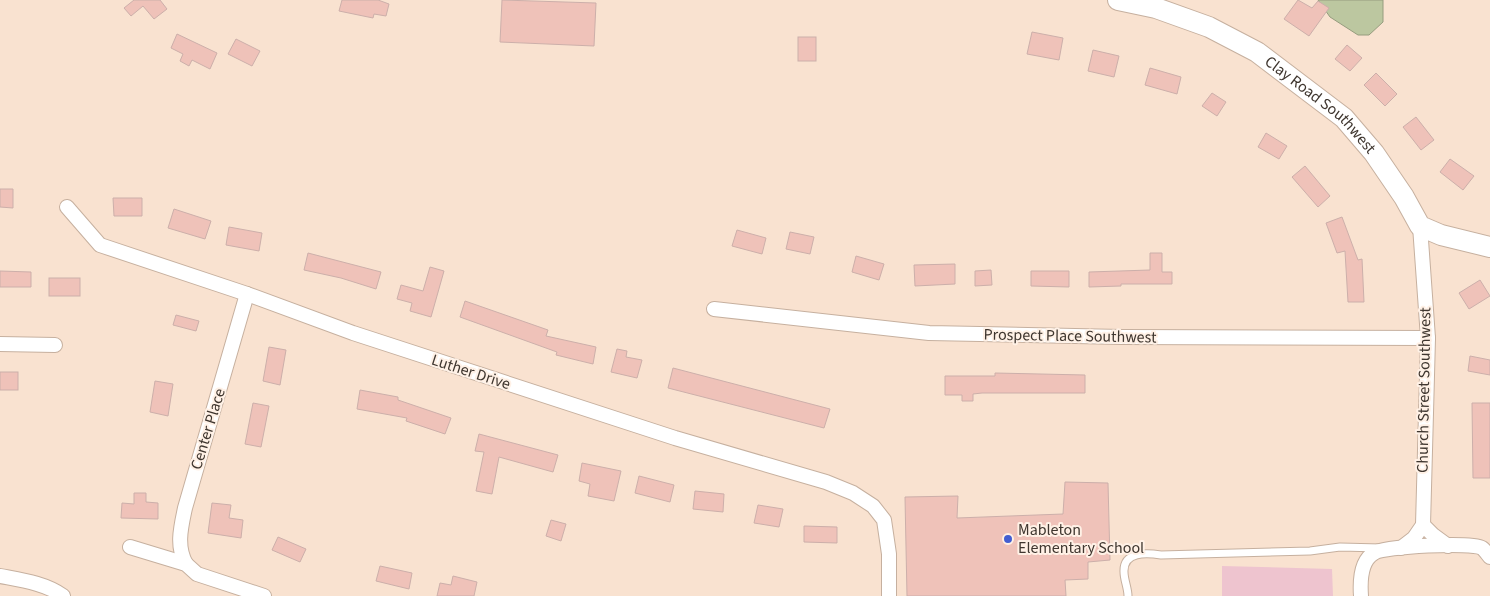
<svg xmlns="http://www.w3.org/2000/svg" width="1490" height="596" viewBox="0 0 1490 596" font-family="'Source Sans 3',sans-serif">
<rect width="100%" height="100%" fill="#f9e2d0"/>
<polygon fill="#eec4cf" points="1222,566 1332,569 1333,596 1222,596"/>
<polygon fill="#bcc7a0" stroke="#969c7e" points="1318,0 1383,0 1383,22 1369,35 1358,35 1330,17"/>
<g fill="#efc2b9" stroke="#ccafaa">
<polygon points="134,0 160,0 167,9 154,19 143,6 131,16 124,8"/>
<polygon points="342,0 378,0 389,4 386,16 374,14 373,18 339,11"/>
<polygon points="502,0 596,3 594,46 500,42"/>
<polygon points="1298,0 1312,8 1318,1 1329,8 1309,36 1284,19"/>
<polygon points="1032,32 1063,38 1059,60 1027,54"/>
<polygon points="177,34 217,53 210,69 192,60 189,66 180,61 183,54 171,48"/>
<rect x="798" y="37" width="18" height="24"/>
<polygon points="236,39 260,51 252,66 228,54"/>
<polygon points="1347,45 1362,58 1350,71 1335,59"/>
<polygon points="1093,50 1119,56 1114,77 1088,71"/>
<polygon points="1150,68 1181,77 1177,94 1145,85"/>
<polygon points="1376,73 1397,94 1385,106 1364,85"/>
<polygon points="1212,93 1226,102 1217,116 1202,106"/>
<polygon points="1416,117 1434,140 1421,150 1403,127"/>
<polygon points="1266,133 1287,146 1279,159 1258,147"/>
<polygon points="1450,159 1474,176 1463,190 1440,172"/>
<polygon points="1305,166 1330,196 1318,207 1292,177"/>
<polygon points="0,189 13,189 13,208 0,207"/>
<polygon points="113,198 142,198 142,216 114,216"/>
<polygon points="174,209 211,221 205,239 168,228"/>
<polygon points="1342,217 1358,260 1362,259 1364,302 1348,302 1345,251 1337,253 1326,223"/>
<polygon points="229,227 262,233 259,251 226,245"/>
<polygon points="737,230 766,238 762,254 732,246"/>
<polygon points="790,232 814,237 810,254 786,249"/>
<polygon points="308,253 381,272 376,289 341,278 304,270"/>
<polygon points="1150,253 1162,253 1162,272 1172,272 1172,284 1121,284 1121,286 1089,287 1089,272 1150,270"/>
<polygon points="856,256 884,264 879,280 852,272"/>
<polygon points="955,264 955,284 915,286 914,265"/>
<polygon points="430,267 444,271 431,317 410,311 412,303 397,299 401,285 423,291"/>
<polygon points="991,270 992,285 975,286 975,271"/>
<polygon points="0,271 31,272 31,287 0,287"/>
<polygon points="1031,271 1069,271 1069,287 1031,286"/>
<rect x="49" y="278" width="31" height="18"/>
<polygon points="1480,280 1490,296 1469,309 1459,293"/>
<polygon points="465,301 548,330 546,336 596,347 593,364 556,355 557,352 460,317"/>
<polygon points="176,315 199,321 196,331 173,325"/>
<polygon points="269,347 286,350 280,385 263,381"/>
<polygon points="617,349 627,351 626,357 642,360 637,378 611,372"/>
<polygon points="1470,356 1490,360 1490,375 1468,371"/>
<polygon points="673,368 830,409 824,428 668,388"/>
<rect x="0" y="372" width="18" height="18"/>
<polygon points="995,373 1085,375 1085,393 982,393 973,394 973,401 962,401 962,395 945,395 945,376 995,376"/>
<polygon points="155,381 173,384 168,416 150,412"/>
<polygon points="360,390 398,397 398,400 451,418 445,434 406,421 407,418 357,409"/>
<polygon points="253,403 269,406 261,447 245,444"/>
<polygon points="1472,403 1490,403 1490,478 1473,478"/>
<polygon points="479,434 558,455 553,472 499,457 492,494 476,491 484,452 475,451"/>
<polygon points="582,463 621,471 614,501 588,496 590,484 579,481"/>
<polygon points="639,476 674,485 670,502 635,493"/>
<polygon points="1065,482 1108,483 1110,560 1088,562 1088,579 1065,580 1066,596 907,596 905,497 958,496 957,518 1063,514"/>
<polygon points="695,491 724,494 723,512 693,509"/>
<polygon points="134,493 146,493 146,502 158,503 158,519 121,518 122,503 134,504"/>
<polygon points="212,503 231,505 229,518 243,520 241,538 208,533"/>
<polygon points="758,505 783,509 779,527 754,523"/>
<polygon points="551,520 566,524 561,541 546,536"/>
<polygon points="804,526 837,527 837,543 804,542"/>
<polygon points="278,537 306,549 300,562 272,550"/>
<polygon points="380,566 412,573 409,589 376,581"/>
<polygon points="453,576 477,582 474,596 437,596 440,583 451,585"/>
</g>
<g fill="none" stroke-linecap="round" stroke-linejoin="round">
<g stroke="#c6b09f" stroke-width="9">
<path id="lane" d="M1128,596C1128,588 1124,580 1124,572C1123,551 1147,553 1161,555L1310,551L1340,547L1381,548"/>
</g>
<g stroke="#c6b09f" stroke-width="16">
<g id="street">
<polyline points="67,207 100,245 247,294 353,333 675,438 826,482 853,493 873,506 884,520 889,554 889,596"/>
<polyline points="714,309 929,333 1122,337 1428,338"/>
<polyline points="0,344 55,345"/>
<polyline points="1423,525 1433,535 1448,546"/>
<polyline points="130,547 186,564 197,574 264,596"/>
<polyline points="1401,548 1414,538 1423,525 1428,338 1420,226"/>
<path d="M186,564C176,546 181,527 185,508L247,294"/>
<path d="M0,576C21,580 45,583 63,596"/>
<path d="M1361,596C1360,582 1360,561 1374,553C1384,546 1472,542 1482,548C1485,550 1488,555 1490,557"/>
</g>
</g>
<g stroke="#c6b09f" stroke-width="22">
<g id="secondary">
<path id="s1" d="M1118,0L1156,8L1209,27L1257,52L1344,118L1374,153L1404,197L1420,226L1441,235L1490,247"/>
</g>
</g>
<use href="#lane" stroke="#fff" stroke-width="7"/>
<use href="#street" stroke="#fff" stroke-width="14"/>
<use href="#secondary" stroke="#fff" stroke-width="20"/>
</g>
<circle fill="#435ed1" stroke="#fff1e6" stroke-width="2" cx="1008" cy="539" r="5"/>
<g text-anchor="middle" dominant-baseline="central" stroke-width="4" stroke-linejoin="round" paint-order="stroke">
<g font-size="16" fill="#3f362f" stroke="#fff1e6">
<text stroke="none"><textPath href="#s1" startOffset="232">Clay Road Southwest</textPath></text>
<text transform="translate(1070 336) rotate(1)">Prospect Place Southwest</text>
<text transform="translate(471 372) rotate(18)">Luther Drive</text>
<text transform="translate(1424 390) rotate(-89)">Church Street Southwest</text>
<text transform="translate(208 429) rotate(-73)">Center Place</text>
</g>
<g font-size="16" fill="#3f362f" stroke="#fff1e6" text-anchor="start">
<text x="1018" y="530">Mableton<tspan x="1018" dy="18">Elementary School</tspan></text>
</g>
</g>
</svg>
